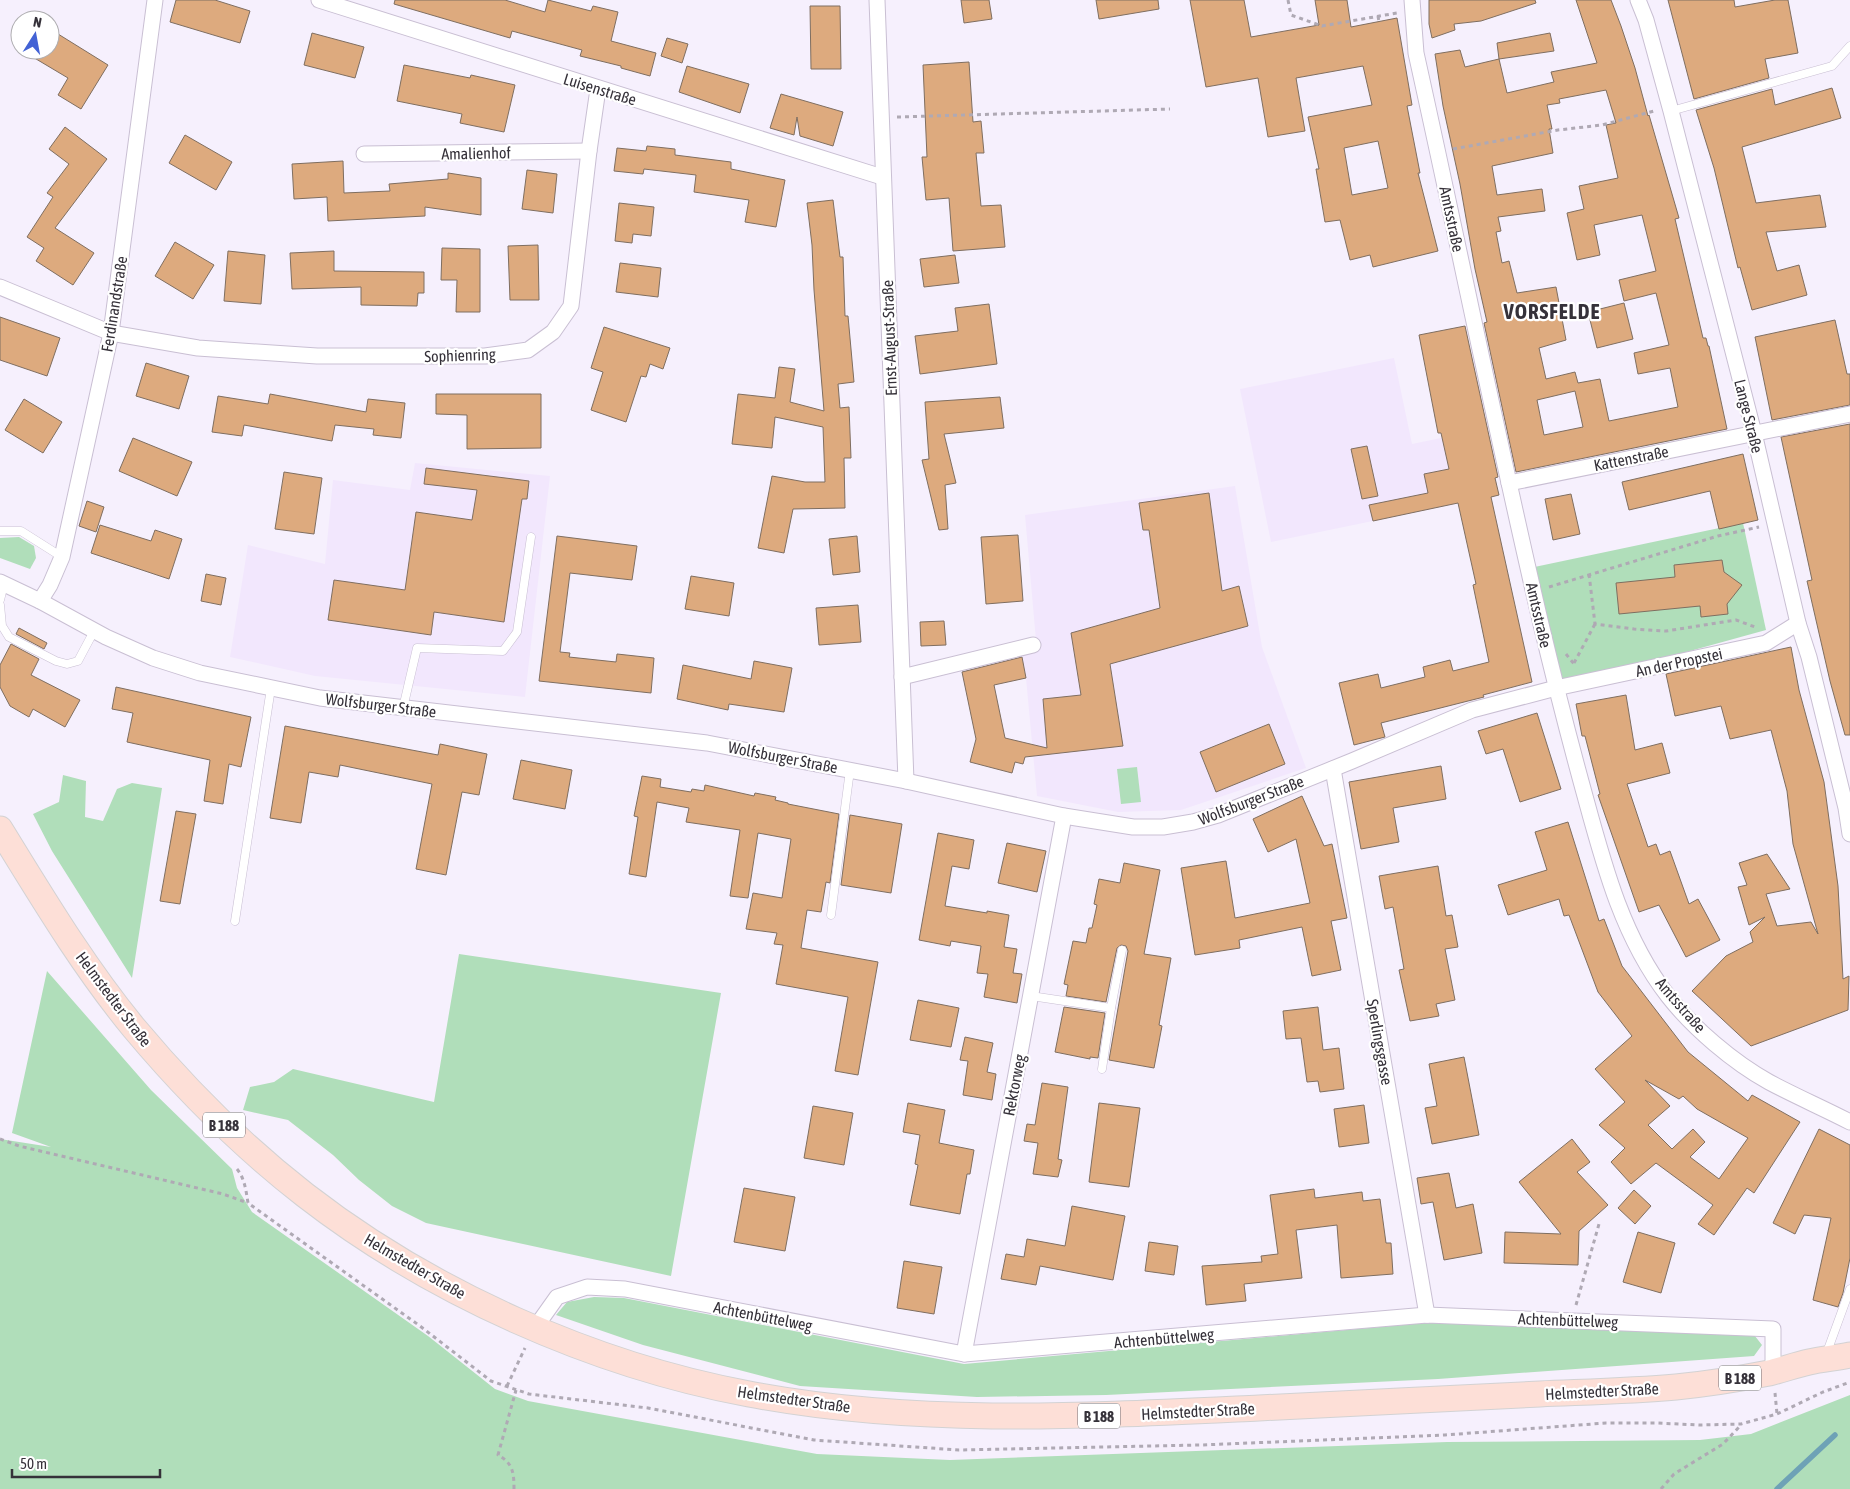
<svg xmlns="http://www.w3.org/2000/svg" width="1850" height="1489" viewBox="0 0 1850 1489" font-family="'Asap Condensed',sans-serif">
<rect width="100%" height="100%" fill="#f6f0fd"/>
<g fill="#f2e7fd">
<polygon points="1394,358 1412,444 1485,429 1499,495 1271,542 1240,389"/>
<polygon points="415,463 550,476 525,697 315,676 230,657 248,545 325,564 333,480 410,490"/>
<polygon points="1235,486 1262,647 1306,768 1181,810 1118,812 1037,796 1026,678 1022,656 1037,652 1025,515"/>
</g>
<g fill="#b0deba">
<polygon points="1743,523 1766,630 1556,688 1525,569"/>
<polygon points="19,537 34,546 36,558 30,569 0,558 0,538"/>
<polygon points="1137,767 1141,802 1121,804 1117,769"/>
<polygon points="63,775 86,781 85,817 103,821 117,789 132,783 162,788 132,978 52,851 33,814 59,802"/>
<polygon points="459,954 721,993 671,1276 426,1223 392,1206 359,1180 333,1155 288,1120 243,1110 250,1087 274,1082 293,1069 434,1102"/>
<polygon points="47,971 151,1090 232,1169 237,1188 252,1212 428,1336 495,1389 528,1401 817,1454 950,1460 1447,1442 1700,1440 1751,1434 1850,1395 1850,1489 0,1489 0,1139 51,1147 12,1133"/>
<polygon points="594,1297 624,1298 964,1364 1436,1322 1751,1331 1762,1345 1754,1356 1438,1379 1106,1395 977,1397 800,1386 643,1345 556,1315 567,1302"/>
</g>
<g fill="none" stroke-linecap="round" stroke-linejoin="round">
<polyline stroke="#6ea2b6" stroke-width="5.5" points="1777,1489 1835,1435"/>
</g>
<g fill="#ddaa7e" stroke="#7f6e60" fill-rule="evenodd">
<polygon points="176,0 215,0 250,11 240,43 170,22"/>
<polygon points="395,0 505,0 545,12 548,0 591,11 593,6 618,12 611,41 656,53 650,76 621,68 621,66 580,56 582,50 512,31 510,38 394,4"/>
<polygon points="961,0 989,0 992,19 964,23"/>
<polygon points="1096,0 1158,0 1159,9 1099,19"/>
<path d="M1190,0H1244L1251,37L1319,25L1315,0H1347L1351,27L1397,18L1412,105L1407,106L1420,173H1418L1438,251L1373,267L1370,255L1350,260L1340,220L1325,222L1316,169H1319L1308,117L1372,105L1363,66L1296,78L1305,131L1268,137L1258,78L1206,87ZM1378,141L1388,188L1352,195L1344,148Z"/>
<polygon points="1429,0 1535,0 1536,3 1481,21 1454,24 1455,30 1432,38 1429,24"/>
<path d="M1576,0H1611L1621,26L1635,68L1648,116L1649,115L1679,218L1675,219L1703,338H1706L1708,346H1709L1727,429L1516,472L1484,323L1487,322L1475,269L1460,184L1443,106L1435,54L1460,50L1465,67L1499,59L1507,93L1554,82L1551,72L1597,63ZM1606,90L1616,123L1606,125L1618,178L1579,186L1584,209L1567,213L1577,260L1600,255L1594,225L1642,215L1656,271L1619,280L1624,301L1656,293L1669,345L1634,353L1638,374L1670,368L1678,407L1609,421L1600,379L1578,383L1575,372L1546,379L1539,348L1566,340L1556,287L1517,293L1509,261L1502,263L1496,232L1501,231L1498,217L1545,211L1542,189L1497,195L1492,166L1553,153L1549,129H1552L1547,105L1560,103L1559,99ZM1575,391L1583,427L1544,435L1537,400Z"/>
<polygon points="1668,0 1734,0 1735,7 1775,0 1788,0 1798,53 1765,59 1769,78 1694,99"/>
<polygon points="810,6 840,6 841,69 811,69"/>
<polygon points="50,29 108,65 81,109 58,95 68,78 21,50 50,50"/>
<polygon points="312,33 364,47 355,78 304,65"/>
<polygon points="1550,33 1554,51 1499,59 1497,43"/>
<polygon points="667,38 688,44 682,63 661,56"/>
<polygon points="969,62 973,122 981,121 984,153 976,153 981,206 1001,205 1005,247 953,251 949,198 926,200 922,157 927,157 923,65"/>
<polygon points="404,65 470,78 471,75 515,85 504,132 460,123 462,114 397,101"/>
<polygon points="687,66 749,84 740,113 679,92"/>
<polygon points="1832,88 1841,118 1742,147 1756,203 1820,195 1826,227 1766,232 1777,271 1799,265 1807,295 1752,310 1740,267 1738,268 1714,168 1696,110 1772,89 1775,105"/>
<polygon points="781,94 843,112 833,146 800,136 797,117 794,135 770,128"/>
<polygon points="65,127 107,159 55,228 94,253 73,285 36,261 44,248 27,237 53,197 47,193 69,164 49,149"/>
<polygon points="185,135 232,162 216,190 169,163"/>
<polygon points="647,146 675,149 675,155 731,162 731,169 785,180 776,227 745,222 749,200 694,192 696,175 644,169 643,174 614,171 617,148 646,151"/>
<polygon points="343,161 344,193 390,191 389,184 448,179 448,173 481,178 481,215 425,207 425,216 328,221 327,197 294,199 292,164"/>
<polygon points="527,170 557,174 553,213 522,209"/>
<polygon points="833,200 840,257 843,257 845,316 848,316 854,382 838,384 840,408 849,407 851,458 844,458 845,508 793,509 784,553 758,548 772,476 805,482 825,482 823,427 775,417 772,448 732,444 738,394 775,398 779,367 795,369 790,402 824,411 814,290 812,245 807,203"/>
<polygon points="619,203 654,207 651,236 633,234 632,243 615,241"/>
<polygon points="175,242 214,265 193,299 155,276"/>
<polygon points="538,245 539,300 510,300 508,246"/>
<polygon points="442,248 480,249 480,312 456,312 457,280 441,280"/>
<polygon points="228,251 265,255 261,304 224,301"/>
<polygon points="334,251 334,271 424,272 424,293 418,293 417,306 361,305 361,287 292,289 290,253"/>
<polygon points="955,255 959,283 924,287 920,259"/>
<polygon points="620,263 661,268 658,297 616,292"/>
<polygon points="1624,303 1633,339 1597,348 1588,312"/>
<polygon points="989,304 997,364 920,374 915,336 958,331 955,308"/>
<polygon points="0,317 60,338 47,376 0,360"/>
<polygon points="1835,320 1847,374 1850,374 1850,405 1772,420 1755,337"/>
<polygon points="1465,326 1498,477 1495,478 1499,495 1491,497 1532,682 1483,695 1484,697 1468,701 1381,723 1385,737 1354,745 1339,683 1378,674 1381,688 1425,677 1423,667 1450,660 1453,671 1489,662 1473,585 1476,584 1458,503 1373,521 1369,505 1428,493 1424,474 1449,469 1441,433 1438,433 1419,335"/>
<polygon points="604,327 670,348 663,369 650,364 646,377 641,376 626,422 591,410 603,372 591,368"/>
<polygon points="146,363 189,376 179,409 136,396"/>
<polygon points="270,394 366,412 368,399 405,403 401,438 373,435 374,429 335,425 332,441 244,425 242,436 212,432 218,396 268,404"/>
<polygon points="436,394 541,394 541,448 467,449 467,415 436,414"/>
<polygon points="1000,397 1004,428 944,434 956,483 945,485 948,529 939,530 922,460 929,459 925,402"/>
<polygon points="24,399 62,422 43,453 5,430"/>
<polygon points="1850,424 1850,735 1845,735 1830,681 1807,581 1812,580 1781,437"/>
<polygon points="133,438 192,462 177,496 119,471"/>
<polygon points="1367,446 1378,496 1362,499 1351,449"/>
<polygon points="1743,454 1758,520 1719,529 1710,491 1629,510 1622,482"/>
<polygon points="426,468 529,481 527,499 522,499 504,622 434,612 431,635 328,620 334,580 405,590 416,512 472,520 477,490 424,484"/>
<polygon points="284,472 322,478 314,534 275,529"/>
<polygon points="1209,493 1222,591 1239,586 1248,626 1110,664 1123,746 1025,757 1023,764 1015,762 1012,773 970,762 976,739 962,672 1022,657 1026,678 994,685 1005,738 1047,748 1043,699 1081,695 1071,633 1160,608 1149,530 1143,530 1139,503"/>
<polygon points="1571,494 1580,534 1553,540 1545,499"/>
<polygon points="87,501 104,507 96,532 79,526"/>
<polygon points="100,525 151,541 155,530 182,539 169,579 91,553"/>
<polygon points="1018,535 1023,601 986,604 981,537"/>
<polygon points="557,536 637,546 632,580 570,573 560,652 570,653 569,657 616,662 617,654 654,658 651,693 539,681"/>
<polygon points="857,536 860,572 833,575 829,539"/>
<polygon points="1722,560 1724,572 1742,585 1727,604 1728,614 1701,617 1700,606 1619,614 1616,583 1675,577 1674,565"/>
<polygon points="206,574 226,578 221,605 201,601"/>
<polygon points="691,576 734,583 729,616 685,609"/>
<polygon points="858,605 861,642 819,645 816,608"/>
<polygon points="944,621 946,645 921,646 920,622"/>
<polygon points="19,628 47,643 44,649 16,634"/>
<polygon points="11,644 39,659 31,675 80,700 65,727 33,709 29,717 10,706 0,687 0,665"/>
<polygon points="1791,647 1799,690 1824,782 1838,886 1843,979 1849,976 1848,1010 1751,1046 1692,991 1726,956 1753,942 1750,932 1765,917 1749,925 1738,887 1747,885 1739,863 1767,854 1790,889 1766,894 1777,926 1811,922 1818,934 1793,844 1787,791 1771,730 1730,739 1721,706 1675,716 1666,674"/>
<polygon points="754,661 792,668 784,712 729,704 728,710 677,699 683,665 751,679"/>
<polygon points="116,687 251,717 241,767 229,764 223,804 204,801 210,760 127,742 133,713 112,709"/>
<polygon points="1626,695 1635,750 1662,743 1670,773 1627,784 1648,847 1656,844 1660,855 1670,851 1689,904 1698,899 1720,940 1686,957 1659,905 1639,912 1598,795 1600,794 1585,736 1582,736 1576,704"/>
<polygon points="1537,713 1561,789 1520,802 1503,749 1486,754 1478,731"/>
<polygon points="1269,724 1285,764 1216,792 1200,752"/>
<polygon points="285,726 438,755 440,744 487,754 479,795 462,792 446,875 416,869 432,784 340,765 338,777 309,772 301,823 270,818"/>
<polygon points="521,760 572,770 565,809 513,799"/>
<polygon points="1441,766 1446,799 1393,808 1399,842 1361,849 1349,782"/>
<polygon points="642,776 661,779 660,787 691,792 692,789 704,791 705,785 754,796 755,793 776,797 775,800 788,803 788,804 839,814 830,883 826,882 821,912 807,910 801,948 878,962 858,1075 835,1071 848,997 776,984 783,945 774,944 777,933 746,929 753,893 782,898 791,839 758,833 748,898 730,896 740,830 686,822 689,808 657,802 646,877 629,874 638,817 634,816"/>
<polygon points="1302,796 1324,846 1332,844 1347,918 1331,921 1341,970 1312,976 1302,927 1239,940 1240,948 1195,955 1181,868 1226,861 1235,918 1310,903 1296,839 1268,852 1253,819"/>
<polygon points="176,811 196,814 180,904 160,901"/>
<polygon points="850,815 902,824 891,893 841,885"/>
<path d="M1568,822L1599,921L1604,919L1622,966L1688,1052L1748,1101L1752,1095L1800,1122L1754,1193L1747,1188L1714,1235L1698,1224L1713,1205L1656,1163L1631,1184L1611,1162L1625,1148L1599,1125L1625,1102L1595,1069L1632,1036L1598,992L1569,915L1564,916L1559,899L1508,915L1498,885L1547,870L1535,832ZM1645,1080L1679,1099L1683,1096L1697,1109L1748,1138L1719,1179L1690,1157L1705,1142L1693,1129L1672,1149L1648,1125L1670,1106Z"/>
<polygon points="938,833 974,840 969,869 952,866 945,906 987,913 987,911 1009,915 1004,947 1017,949 1013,973 1022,974 1017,1003 984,997 988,974 977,973 981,946 951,941 950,946 919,940"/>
<polygon points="1007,843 1046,851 1037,892 998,883"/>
<polygon points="1124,863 1160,870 1144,954 1171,958 1159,1025 1162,1026 1154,1068 1109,1060 1128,951 1126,946 1121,945 1117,948 1106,1002 1066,996 1068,985 1064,984 1073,941 1086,943 1089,928 1092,928 1097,905 1094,904 1099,879 1120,883"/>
<polygon points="1438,866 1446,916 1452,915 1458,947 1445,949 1455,1000 1436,1004 1439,1016 1410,1021 1399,970 1404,969 1393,907 1385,909 1379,876"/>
<polygon points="918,1000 959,1008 951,1047 910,1040"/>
<polygon points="1064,1007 1105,1013 1098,1058 1090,1057 1090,1059 1055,1052"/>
<polygon points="1318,1007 1323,1050 1339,1048 1344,1089 1320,1092 1318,1081 1307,1082 1301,1038 1286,1039 1283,1011"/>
<polygon points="965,1037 993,1043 987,1072 996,1074 992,1100 963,1095 968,1061 960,1060"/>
<polygon points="1464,1057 1479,1135 1432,1144 1425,1108 1437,1106 1429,1064"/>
<polygon points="1042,1083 1068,1087 1058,1159 1062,1160 1058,1177 1033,1174 1038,1143 1024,1141 1027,1124 1035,1125"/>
<polygon points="908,1103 945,1110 939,1143 974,1150 970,1174 967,1174 960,1214 910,1205 918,1165 915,1164 920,1135 903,1132"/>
<polygon points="1099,1103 1140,1108 1129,1187 1089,1182"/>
<polygon points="1364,1105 1369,1143 1339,1147 1334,1109"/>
<polygon points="813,1106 853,1113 844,1165 804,1158"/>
<polygon points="1819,1129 1850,1145 1850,1258 1843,1293 1838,1307 1813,1300 1831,1218 1804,1215 1795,1234 1773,1223"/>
<polygon points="1572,1139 1590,1162 1577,1172 1608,1205 1579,1231 1578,1265 1504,1263 1505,1232 1561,1234 1519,1182"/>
<polygon points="1449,1173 1456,1208 1473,1204 1482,1253 1444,1260 1433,1202 1421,1204 1417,1178"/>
<polygon points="744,1188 795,1197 785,1251 734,1242"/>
<polygon points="1314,1189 1315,1198 1362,1192 1363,1201 1380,1199 1386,1243 1391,1243 1393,1274 1341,1278 1337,1225 1296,1230 1302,1278 1244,1284 1246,1301 1206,1305 1202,1266 1262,1262 1261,1256 1278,1254 1270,1195"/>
<polygon points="1634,1190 1651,1206 1635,1224 1618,1208"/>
<polygon points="1072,1206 1125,1216 1113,1280 1040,1266 1036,1285 1001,1279 1006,1254 1024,1257 1027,1239 1065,1246"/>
<polygon points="1638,1232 1675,1243 1661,1293 1623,1282"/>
<polygon points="1149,1242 1178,1246 1174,1275 1145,1271"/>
<polygon points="904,1261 942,1267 934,1314 897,1308"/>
</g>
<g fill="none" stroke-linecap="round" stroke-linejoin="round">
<g stroke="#c9bfd3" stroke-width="9">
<g id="service">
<polyline points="1671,111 1832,66 1850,46"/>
<polyline points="0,531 21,531 62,557"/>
<polyline points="0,600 4,584"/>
<polyline points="0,605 2,626 9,637 56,661 67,664 78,661 94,631"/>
<polyline points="403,708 417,648 503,651 517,632 531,537"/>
<polyline points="831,915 850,770"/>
<polyline points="235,921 271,688"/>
<polyline points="1031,996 1111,1008 1102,1069"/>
<polyline points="1111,1008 1122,950"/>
<polyline points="1827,1352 1850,1289"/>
</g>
</g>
<g stroke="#c9bfd3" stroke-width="17">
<g id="minor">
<polyline points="319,0 882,177"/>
<polyline points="877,0 906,781"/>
<path d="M1412,0L1416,53C1458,242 1496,432 1540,620C1554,679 1569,738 1585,796C1604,866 1623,938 1668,996C1693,1028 1733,1062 1769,1082C1795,1096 1823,1108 1850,1122"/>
<polyline points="1638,0 1646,20 1671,111 1754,433 1798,623 1809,657 1846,808 1850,834"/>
<polyline points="364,154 589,151"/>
<polyline points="0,287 111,333 198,348 317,356 485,356 528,350 553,332 571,306 589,151 598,89"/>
<polyline points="1509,483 1850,414"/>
<polyline points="0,582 40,601 106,637 153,658 200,673 320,698 707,743 906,781 1064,816 1133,827 1163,827 1193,822 1218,815 1352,761 1472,710 1556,688 1766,643 1798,623"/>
<polyline points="40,601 50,585 62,557 111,333 155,0"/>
<polyline points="902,677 1033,645"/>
<polyline points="1333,769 1427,1315"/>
<polyline points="535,1328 557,1297 587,1287 625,1289 964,1354 1427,1315 1773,1329 1773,1372"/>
<polyline points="964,1354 1064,816"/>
</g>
</g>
<g stroke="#d3d2d3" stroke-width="27">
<path id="primary" d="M0,829C42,897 83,966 134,1028C185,1089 242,1146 305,1195C430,1292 593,1365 749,1394C917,1426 1089,1416 1259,1408C1353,1403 1446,1399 1540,1394C1585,1392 1631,1391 1676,1387C1707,1384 1738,1379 1769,1373C1782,1370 1795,1365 1809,1362C1822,1359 1836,1358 1850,1355"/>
</g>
<g stroke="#afa9b4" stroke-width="3" stroke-dasharray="4 4" stroke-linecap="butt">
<polyline points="1288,0 1291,15 1322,26 1397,13"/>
<polyline points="1378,16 1379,22"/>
<polyline points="897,117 1170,109"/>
<polyline points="1453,149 1558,130 1602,125 1654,111"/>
<polyline points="1589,574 1595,624 1634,629 1666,631 1736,620 1755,627"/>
<polyline points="1549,587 1718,536 1759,527"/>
<polyline points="1566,654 1574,664 1577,665"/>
<polyline points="1574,663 1595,624"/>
<polyline points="0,1139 19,1146 223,1194 248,1203"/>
<path d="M237,1169C245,1179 246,1191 248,1203L420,1326L491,1381L529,1394L648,1408L814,1440L959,1450L1201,1445L1445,1435L1606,1423H1656L1700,1425L1741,1424L1777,1414L1823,1392L1850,1382"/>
<polyline points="1576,1305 1599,1224"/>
<polyline points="507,1386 525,1348"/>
<polyline points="1775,1393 1777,1414"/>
<path d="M514,1489C514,1473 513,1463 498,1455L516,1390"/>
<polyline points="1661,1489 1674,1474 1723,1444 1741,1425"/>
</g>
<use href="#service" stroke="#fff" stroke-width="8"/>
<use href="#minor" stroke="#fff" stroke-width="15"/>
<use href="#primary" stroke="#fddfd7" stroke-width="25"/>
</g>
<g text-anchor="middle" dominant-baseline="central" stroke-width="4.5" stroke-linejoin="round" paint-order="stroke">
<g fill="#fff" stroke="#726f74" stroke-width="1">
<rect x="203" y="1112.5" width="42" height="25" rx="4"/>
<rect x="1719" y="1365.5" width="42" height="25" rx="4"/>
<rect x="1078" y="1403.5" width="42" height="25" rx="4"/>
</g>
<g font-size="15" font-weight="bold" fill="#353139">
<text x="224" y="1125">B 188</text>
<text x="1740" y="1378">B 188</text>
<text x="1099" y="1416">B 188</text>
</g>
<g font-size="16" fill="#353139" stroke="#fff">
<text transform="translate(600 89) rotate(17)">Luisenstraße</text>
<text transform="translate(476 153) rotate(-1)">Amalienhof</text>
<text transform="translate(1452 219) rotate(78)">Amtsstraße</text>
<text transform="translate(114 304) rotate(-81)">Ferdinandstraße</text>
<text transform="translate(889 338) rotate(-92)">Ernst-August-Straße</text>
<text transform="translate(460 355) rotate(-2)">Sophienring</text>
<text transform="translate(1749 416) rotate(76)">Lange Straße</text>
<text transform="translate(1631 458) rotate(-11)">Kattenstraße</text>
<text transform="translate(1539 615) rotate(77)">Amtsstraße</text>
<text transform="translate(1679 662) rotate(-12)">An der Propstei</text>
<text transform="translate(381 705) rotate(7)">Wolfsburger Straße</text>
<text transform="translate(783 757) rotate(11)">Wolfsburger Straße</text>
<text transform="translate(1251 800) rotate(-21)">Wolfsburger Straße</text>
<text transform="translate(114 999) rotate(53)">Helmstedter Straße</text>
<text transform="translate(1681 1005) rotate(49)">Amtsstraße</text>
<text transform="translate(1380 1042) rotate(80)">Sperlingsgasse</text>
<text transform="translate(1014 1085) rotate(-79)">Rektorweg</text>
<text transform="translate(415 1266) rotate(30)">Helmstedter Straße</text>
<text transform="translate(763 1316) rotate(11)">Achtenbüttelweg</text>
<text transform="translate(1568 1320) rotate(2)">Achtenbüttelweg</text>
<text transform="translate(1164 1338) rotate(-5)">Achtenbüttelweg</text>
<text transform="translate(1602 1391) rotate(-3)">Helmstedter Straße</text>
<text transform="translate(794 1399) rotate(8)">Helmstedter Straße</text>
<text transform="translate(1198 1411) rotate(-3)">Helmstedter Straße</text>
</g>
<g font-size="21" font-weight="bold" letter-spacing="1" fill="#353139" stroke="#fff">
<text x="1552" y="311">VORSFELDE</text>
</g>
</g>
<g transform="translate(35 35) rotate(11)"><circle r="24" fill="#ffffff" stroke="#aeadb0"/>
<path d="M0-4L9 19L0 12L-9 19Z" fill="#4362d5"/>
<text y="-8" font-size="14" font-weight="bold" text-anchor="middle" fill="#353139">N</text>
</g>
<path d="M12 1469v8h148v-8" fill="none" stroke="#353139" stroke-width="2.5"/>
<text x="20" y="1469" font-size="15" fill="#353139" stroke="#ffffff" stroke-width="4" paint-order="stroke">50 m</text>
</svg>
